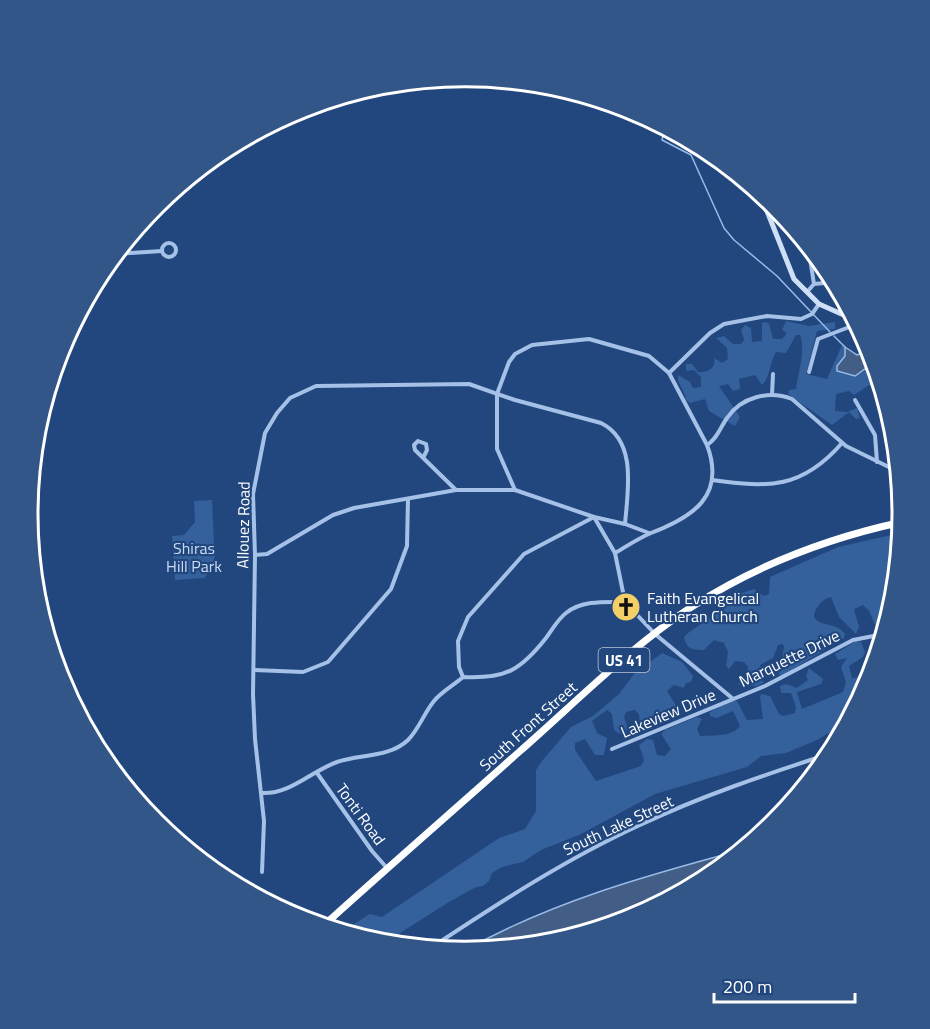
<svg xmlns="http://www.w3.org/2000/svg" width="930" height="1029" viewBox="0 0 930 1029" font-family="'Titillium Web',sans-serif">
<rect width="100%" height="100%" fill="#21477e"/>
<g fill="#34609c">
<path d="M786,321L809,326L835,322V329L817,331L806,374L827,379L842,345L845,347V356L837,366L858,374L875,366L884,394L869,385L854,395L849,391L836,394L835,411L847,412L857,408L860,418L856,419L849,412L832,425L788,394L789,390L796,389C798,373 806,350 800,335H796L786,353L776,352C770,362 770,378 762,385L755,375L739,379L740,389L733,391L728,384L719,386L740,417L735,426L709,411L705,399L690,403L686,400C685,390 676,383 678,375L690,382L693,388L701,387V377L694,370L686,371V364H692L698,372C707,373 717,368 714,358L722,363L728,359L727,348L716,338L724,336L733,344H741L744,340L741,330L745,325L751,328L752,342L762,341V322L769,323L773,339H782L787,333L782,330Z"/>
<polygon points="212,500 215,566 204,578 175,580 172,536 184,535 195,522 194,501"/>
<path d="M891,535H901L895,600L886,627H876L869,611L863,605L854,609L859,627L856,634L839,617L831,597C822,599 814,609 814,617C822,628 837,622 845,634L844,638L783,675H779L784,647L783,644L778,645L773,658L760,665L763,683L756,686L738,685L739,682L746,678L748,667L744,662L735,661L729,669L726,666L728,652L724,643L714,640L704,650C693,650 686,649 684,637L688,633L727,606L735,595L754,589L764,596L769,594L770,577L838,547Z"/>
<path d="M856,641L861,642L865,652L863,657L849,666L852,678L871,677L846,727L835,729L817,740L786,753L761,756L747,767L655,794L581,834L541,850L523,862L502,867L492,873L489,881L483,886L476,887L449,902L386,942L376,943L341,932L370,914L382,917L499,838L525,829L536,811V770L542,761L571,727L593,716L619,694L634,674L662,653L682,662L693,676L691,682L686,683L684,688L674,685L667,691L680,712L669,721L645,730L640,728L639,714L635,710L626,712L624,717L628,729L620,734L614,730L612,714L607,710L592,721L597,733L607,738L604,755H595L585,739L575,743V750L596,781L641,766L644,760L639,745L647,739L653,740L657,755L665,756L671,749L661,734L665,730L697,717L702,719L697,729L700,736C714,735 732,737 740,726L733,711L717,718L710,716V712L729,701H737L747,720L763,719L760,696L762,694L770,696L779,714L783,716L795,713L796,707L791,693H781L780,686L786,684L797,688L808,680L806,676L809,668L823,679L821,684L797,692L802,709L843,692L846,682L841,667L847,658L838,660L835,654Z"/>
</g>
<g fill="#425e86" stroke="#99bbe8" stroke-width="1.5">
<polygon points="845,347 857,355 870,350 875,366 865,369 855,376 837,371 837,366 845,356"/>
<path d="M745,849L708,879L632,919L550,944L462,952C550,902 648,875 745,849Z"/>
</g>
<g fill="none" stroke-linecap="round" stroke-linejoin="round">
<g stroke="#99bbe8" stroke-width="1.5">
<polyline points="665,127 662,140 691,155 724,228 734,240 777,276 830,332"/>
<polyline points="834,336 845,347"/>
<path d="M28,508C37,531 41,554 33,578"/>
<polyline points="36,602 46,615 51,650"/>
</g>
<g stroke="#a5c1e7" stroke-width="4">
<circle cx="169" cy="250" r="7"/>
<polyline points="808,246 814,284"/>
<polyline points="115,254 162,251"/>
<polyline points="807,292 814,284 835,282"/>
<polyline points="852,326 862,335"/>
<polyline points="809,372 818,339 852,326 855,320"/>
<polyline points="669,373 710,333 724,324 767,316 801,319 812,314 819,304"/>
<polyline points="772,395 773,374"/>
<polyline points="855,400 875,435 877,462"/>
<polyline points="423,458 427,450 426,444 418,441 414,445 415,450 456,490"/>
<path d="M712,480C769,488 802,489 842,443"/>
<polyline points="515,490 497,449 497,394 509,362 515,354 532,345 589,339 649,356 669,373 707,445"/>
<path d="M615,553C627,546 639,538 651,533C693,517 726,496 707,445C717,439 720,428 727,418C741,397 769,390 792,399L846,446L899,472"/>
<polyline points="255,555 267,554 333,515 354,508 456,490 515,490 594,517 615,553 625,602 655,634 732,698"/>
<polyline points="254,670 303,672 328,662 391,589 407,546 408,499"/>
<polyline points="463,677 459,667 458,641 468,617 524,554 594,517 625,524 649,533"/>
<polyline points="612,749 765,686 853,640 884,634"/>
<polyline points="317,773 372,851 387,868"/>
<path d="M261,793C290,795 311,771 337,762C360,754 389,758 408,740C419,729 424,713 434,701C441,692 454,685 463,677C505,679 520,671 546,638C552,630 558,619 566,613C582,600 606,602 625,602"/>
<path d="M262,872L264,821L255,739L253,694L255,555L253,494L265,433L277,413L290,398L316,386L469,384L515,400L601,423C637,441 628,489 625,524"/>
<path d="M429,949C497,904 566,859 640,825C701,796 767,774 832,753"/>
</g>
<polyline stroke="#cfdff6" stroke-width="5" points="750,185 767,211 794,279 819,304 855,320"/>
<path stroke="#fff" stroke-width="7" d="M322,927C387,868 454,810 519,752C576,702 630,647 693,606C757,565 828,538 902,522"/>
</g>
<defs>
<g id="church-disc" transform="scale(1.5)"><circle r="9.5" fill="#f3cf67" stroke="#21477e"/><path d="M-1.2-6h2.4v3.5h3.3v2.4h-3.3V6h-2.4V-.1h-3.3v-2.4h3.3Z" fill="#111"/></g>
</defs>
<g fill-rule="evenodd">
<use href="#church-disc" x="626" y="607"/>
</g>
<g text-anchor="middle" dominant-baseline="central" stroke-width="4.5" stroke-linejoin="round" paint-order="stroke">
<rect fill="#21477e" stroke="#bcc8d8" stroke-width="1.5" x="598.5" y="648" width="51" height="24" rx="4.5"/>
<g font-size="15" font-weight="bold" fill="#fff">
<text x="624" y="660">US 41</text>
</g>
<g font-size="16" fill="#fff" stroke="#21477e">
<text transform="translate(243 525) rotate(-89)">Allouez Road</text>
<text transform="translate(789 658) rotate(-26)">Marquette Drive</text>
<text transform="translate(668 713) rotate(-23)">Lakeview Drive</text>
<text transform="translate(528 726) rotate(-42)">South Front Street</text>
<text transform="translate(361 814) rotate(54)">Tonti Road</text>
<text transform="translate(618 825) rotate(-25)">South Lake Street</text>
</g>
<g font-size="16" fill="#c9dbf5" stroke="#21477e">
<text x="194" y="548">Shiras<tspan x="194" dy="18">Hill Park</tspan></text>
</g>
<g font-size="16" fill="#fff" stroke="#21477e" text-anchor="start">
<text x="647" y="598">Faith Evangelical<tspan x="647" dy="18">Lutheran Church</tspan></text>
</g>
</g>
<path d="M0 0H930V1029H0ZM38 514a427 427 0 1 1 854 0a427 427 0 1 1-854 0Z" fill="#335688" fill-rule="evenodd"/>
<path fill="none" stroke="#fff" stroke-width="3" d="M38 514a427 427 0 1 1 854 0a427 427 0 1 1-854 0Z"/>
<path d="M714 993v9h141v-9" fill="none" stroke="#ffffff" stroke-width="3"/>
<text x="723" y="993" font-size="18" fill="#ffffff" stroke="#21477e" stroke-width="4.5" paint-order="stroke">200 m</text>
</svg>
